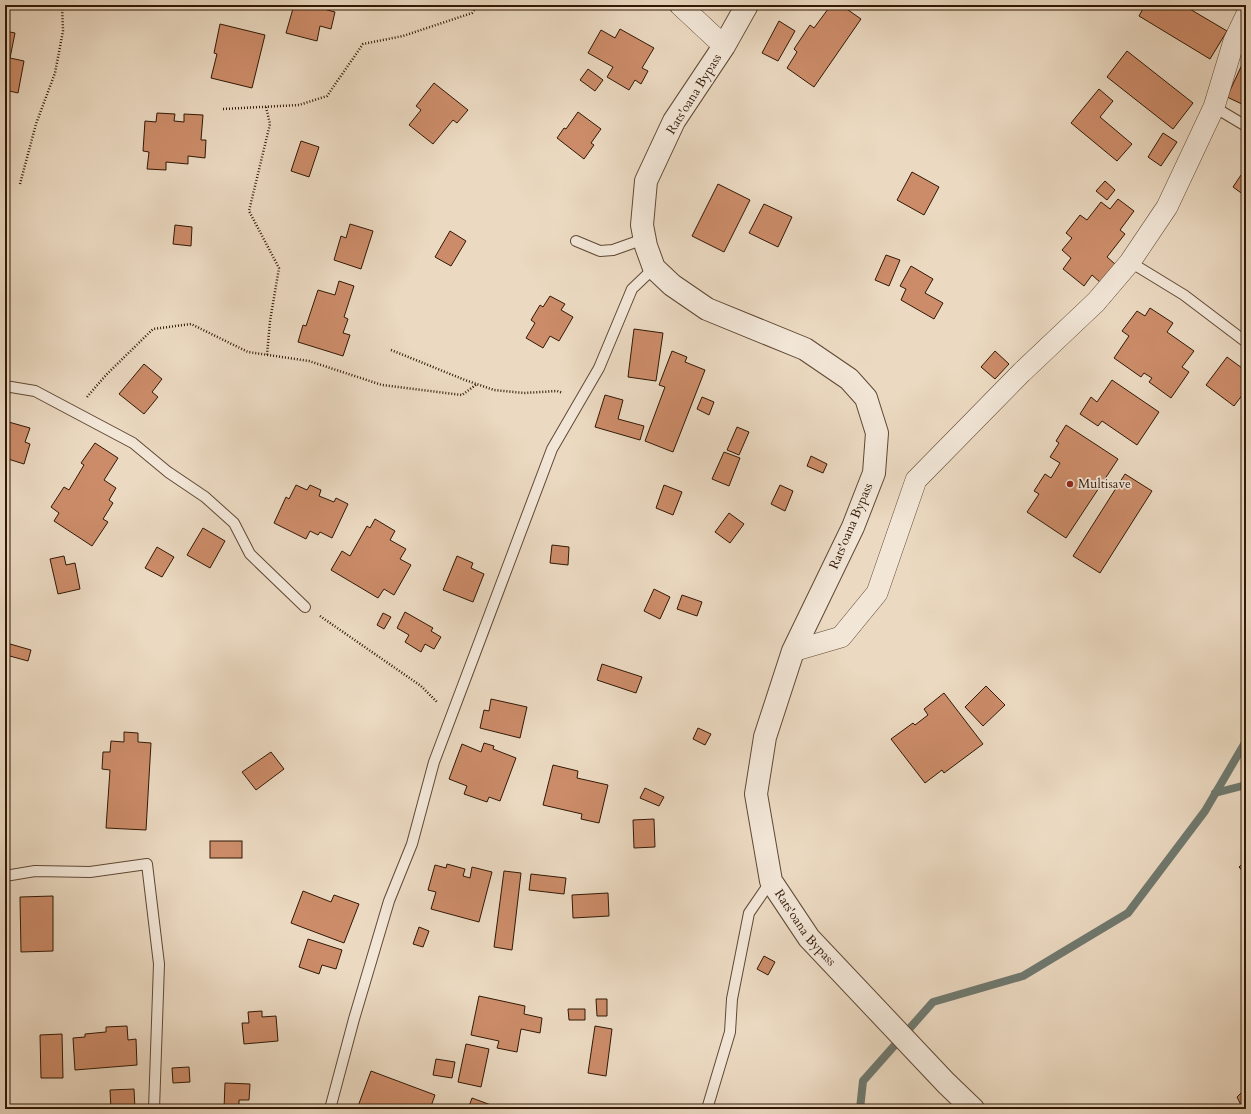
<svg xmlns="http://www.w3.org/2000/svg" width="1251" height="1114" viewBox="0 0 1251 1114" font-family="Cardo,serif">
<rect width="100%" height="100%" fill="#ebd9c1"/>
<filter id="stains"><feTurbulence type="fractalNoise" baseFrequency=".005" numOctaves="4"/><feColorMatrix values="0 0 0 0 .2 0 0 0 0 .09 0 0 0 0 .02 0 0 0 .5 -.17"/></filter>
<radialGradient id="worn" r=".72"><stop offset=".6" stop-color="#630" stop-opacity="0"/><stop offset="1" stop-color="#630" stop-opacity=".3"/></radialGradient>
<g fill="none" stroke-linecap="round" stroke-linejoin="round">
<g stroke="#6f796f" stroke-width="8">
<polyline points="1215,793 1246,785"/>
<polyline points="860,1109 863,1081 933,1002 1023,976 1128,913 1205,811 1246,741"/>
</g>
</g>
<g fill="#cc8c69" stroke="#311805">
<polygon points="294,5 321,5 320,8 335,12 331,29 320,26 317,41 286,33"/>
<polygon points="831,5 841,5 861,19 814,87 787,68 797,52 794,49 810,25 814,28"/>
<polygon points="1145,5 1183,5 1227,31 1210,59 1139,16"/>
<polygon points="779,21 795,31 778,61 762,53"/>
<polygon points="220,24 265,35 252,88 211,78 217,54 214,53"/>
<polygon points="620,29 654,48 642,68 648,71 641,84 635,80 629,90 607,77 613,67 588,53 601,30 615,38"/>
<polygon points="5,31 15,33 10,58 24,61 18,93 5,90"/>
<polygon points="1127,51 1193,103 1173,129 1107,77"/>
<polygon points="1246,56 1246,106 1227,97"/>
<polygon points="588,69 603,80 595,91 580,80"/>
<polygon points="434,83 468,110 457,123 453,120 433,144 409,125 421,110 416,106"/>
<polygon points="1099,89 1113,101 1100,117 1132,144 1117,161 1071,123"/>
<polygon points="578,112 601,129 591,143 594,145 584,159 557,138 564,128 566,129"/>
<polygon points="157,113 175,114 174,121 184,122 184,114 203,115 201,140 206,140 205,158 188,156 188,164 166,162 166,170 147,169 149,152 143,151 145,121 156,122"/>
<polygon points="1163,133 1177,142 1161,166 1148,157"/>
<polygon points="301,141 319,147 309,177 291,171"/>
<polygon points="912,172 939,187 924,215 897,200"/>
<polygon points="1241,175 1246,178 1246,193 1244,195 1233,187"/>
<polygon points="1105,181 1115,190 1107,200 1096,191"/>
<polygon points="718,184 750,200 724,252 692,236"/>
<polygon points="1118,199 1134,211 1120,230 1125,234 1107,257 1115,264 1101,283 1092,275 1084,286 1063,269 1071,258 1062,250 1072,238 1066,233 1080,215 1087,220 1101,202 1110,209"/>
<polygon points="764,204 792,217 778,247 749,233"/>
<polygon points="350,224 373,231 361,269 334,260 341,236 346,238"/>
<polygon points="175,225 192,227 191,246 173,244"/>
<polygon points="450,231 466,241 451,266 435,257"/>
<polygon points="886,255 900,260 889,286 875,280"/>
<polygon points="911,266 933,279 925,293 943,303 934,319 901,300 906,289 900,286"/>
<polygon points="339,281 354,286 344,317 348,319 343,333 350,335 343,356 298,342 303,325 306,326 318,290 335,295"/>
<polygon points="550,296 565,304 561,310 573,317 559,341 550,336 543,348 526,338 535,323 531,320 540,305 543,307"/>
<polygon points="1150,308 1173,323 1167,332 1194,351 1182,367 1189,372 1171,398 1149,382 1152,378 1144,373 1141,377 1114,358 1129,336 1122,331 1137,311 1145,316"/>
<polygon points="634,329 663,333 656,381 628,377"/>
<polygon points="672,351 687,357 685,362 705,370 673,452 645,441 665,387 659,385"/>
<polygon points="995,351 1009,364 995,379 981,367"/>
<polygon points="1227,357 1246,371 1246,390 1234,406 1206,385"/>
<polygon points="144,364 162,379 152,392 158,397 144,414 119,394"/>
<polygon points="1112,380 1159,412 1137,445 1102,421 1098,426 1080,414 1091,397 1097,402"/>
<polygon points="605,395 623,400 618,419 644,426 640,440 595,427"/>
<polygon points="702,397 714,402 709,415 697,409"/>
<polygon points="5,421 30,428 25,442 30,444 24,464 5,458"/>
<polygon points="1066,425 1118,459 1066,538 1027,512 1039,494 1034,491 1045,474 1051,478 1060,463 1050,457 1059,443 1056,441"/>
<polygon points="737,427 749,432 739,455 727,450"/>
<polygon points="95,443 118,458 104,480 116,488 109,500 113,503 103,519 108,522 92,546 54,521 59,513 51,507 64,487 69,490 84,465 81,463"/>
<polygon points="724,452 740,458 729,486 712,479"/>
<polygon points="811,456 827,464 823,473 807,466"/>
<polygon points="1125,474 1152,491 1100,573 1073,556"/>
<polygon points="296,485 307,490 310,485 321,490 319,496 334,502 336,498 348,504 332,538 320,532 318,535 310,531 306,539 274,523 286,497 289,499"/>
<polygon points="664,485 682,492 673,515 656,508"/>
<polygon points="780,485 793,491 785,511 771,504"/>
<polygon points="729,513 744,524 730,543 715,532"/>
<polygon points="375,519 395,531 390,540 406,549 400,559 411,565 394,595 384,589 378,598 331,570 342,551 350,556 367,526 370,528"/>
<polygon points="203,528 225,541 210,568 187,555"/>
<polygon points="552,545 569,547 568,565 550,563"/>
<polygon points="157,547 174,557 162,577 145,568"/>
<polygon points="64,556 66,565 75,563 80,589 58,594 50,559"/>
<polygon points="457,556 473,563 471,568 484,574 473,602 443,590"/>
<polygon points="654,589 670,597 660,619 644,611"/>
<polygon points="682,595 702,602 697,616 677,609"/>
<polygon points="405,612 433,628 431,631 441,637 434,649 425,644 421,652 405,642 409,635 397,628"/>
<polygon points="383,613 391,617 384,629 377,625"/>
<polygon points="10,644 31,650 28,661 6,655"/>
<polygon points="602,664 642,677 636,693 597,680"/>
<polygon points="986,686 1005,705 983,726 965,707"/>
<polygon points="944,693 983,744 944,773 942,770 925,783 891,739 913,723 915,725 928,715 924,709"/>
<polygon points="491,699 527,707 520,738 480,728 484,710 489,711"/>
<polygon points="698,728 711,734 705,745 693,739"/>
<polygon points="124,732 138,733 138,742 151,743 146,830 106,828 110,770 102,769 103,752 110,752 111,741 124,742"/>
<polygon points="484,743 494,746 493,749 516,758 500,801 489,797 487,802 464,794 467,786 449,779 462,744 481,752"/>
<polygon points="271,752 284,769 256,790 242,772"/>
<polygon points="553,765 578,771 577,778 608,785 599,823 581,819 582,814 543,805"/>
<polygon points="645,788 664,797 659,806 640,798"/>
<polygon points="654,819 655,847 634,848 633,820"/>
<rect x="210" y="841" width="32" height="17"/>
<polygon points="1246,860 1246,875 1239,867"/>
<polygon points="447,864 465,869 463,876 470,878 472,867 492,872 479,922 431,909 436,892 428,890 435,865 446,868"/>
<polygon points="504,871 521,873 512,950 494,947"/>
<polygon points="531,874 566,878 564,894 529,890"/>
<polygon points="303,891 331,902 334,895 359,904 344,943 291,923"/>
<polygon points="608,893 609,916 573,918 572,895"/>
<polygon points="53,896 53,951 21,952 20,897"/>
<polygon points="419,927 429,931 423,947 413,944"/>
<polygon points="308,939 342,950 336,969 322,965 319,974 299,967"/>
<polygon points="764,956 775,962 768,975 757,969"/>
<polygon points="479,996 525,1006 524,1014 542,1018 540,1033 521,1029 517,1052 497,1048 499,1041 471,1035"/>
<polygon points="596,999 607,999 607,1016 597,1016"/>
<polygon points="568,1009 585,1009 585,1020 569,1020"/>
<polygon points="262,1011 262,1017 276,1016 278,1041 244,1044 242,1023 249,1023 248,1012"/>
<polygon points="127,1026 128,1040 136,1039 137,1065 75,1070 73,1038 85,1037 85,1034 106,1032 106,1027"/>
<polygon points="595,1026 612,1029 606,1076 588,1073"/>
<polygon points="62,1034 63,1078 41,1078 40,1035"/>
<polygon points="466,1044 489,1049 481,1087 458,1082"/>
<polygon points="436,1059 455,1062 452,1078 433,1075"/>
<polygon points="189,1067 190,1082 173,1083 172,1068"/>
<polygon points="371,1071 435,1095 430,1109 357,1109"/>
<polygon points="225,1083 250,1084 249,1100 239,1100 239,1109 224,1109"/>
<polygon points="1246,1084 1246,1109 1243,1109 1237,1097 1242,1092 1242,1089"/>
<polygon points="134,1089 135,1109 111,1109 110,1090"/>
<polygon points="472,1098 499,1108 499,1109 468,1109"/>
</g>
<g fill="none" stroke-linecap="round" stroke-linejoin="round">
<g stroke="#604834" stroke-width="12">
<g id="service">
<polyline points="1214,107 1246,126"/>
<polyline points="576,241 600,251 613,250 644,239"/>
<polyline points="1130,262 1184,295 1246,342"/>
<polyline points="5,386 35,391 133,443 168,472 205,497 234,523 250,554 305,607"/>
<polyline points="5,876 35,871 90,872 147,864 159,964 154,1109"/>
<polyline points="330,1109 354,1019 389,901 412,844 434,762 552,449 599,368 632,289 654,268"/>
<polyline points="707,1109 730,1032 732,999 749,913 771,881"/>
</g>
</g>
<g stroke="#604834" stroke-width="22">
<g id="minor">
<polyline points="680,5 724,46"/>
<polyline points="793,651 841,637 877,593 916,480 1022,372 1096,302 1130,262 1167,207 1214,107 1234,41 1246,16"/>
</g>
</g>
<g stroke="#604834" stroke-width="24">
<g id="tertiary">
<path id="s1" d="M747,5L724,46L674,121L646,181L642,225L646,246L654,268L672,285L707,309L805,349L849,379L866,398L877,433L874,473L853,527L793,651L765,737L756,794L771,881L809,938L946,1083L973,1109"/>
</g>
</g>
<g stroke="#311805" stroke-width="2.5" stroke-dasharray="1 2" stroke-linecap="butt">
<polyline points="266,107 270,124 249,211 279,268 270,321 267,355"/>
<polyline points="223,109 299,105 327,96 363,44 403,36 472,13 478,5"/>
<polyline points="20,184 36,124 55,73 63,31 62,5"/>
<polyline points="391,350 465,380 494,390 524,393 557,391 563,393"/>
<polyline points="87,397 106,375 153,329 191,324 248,352 309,361 382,385 462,395 477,384"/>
<polyline points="320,616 421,686 438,703"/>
</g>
<use href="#service" stroke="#f2e6d7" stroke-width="10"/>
<use href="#minor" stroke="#f2e6d7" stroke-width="21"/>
<use href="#tertiary" stroke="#f2e6d7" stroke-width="22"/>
</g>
<circle fill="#8f2418" stroke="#f2e6d7" stroke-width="1.5" cx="1070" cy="484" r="4"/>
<g text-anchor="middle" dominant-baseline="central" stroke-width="3.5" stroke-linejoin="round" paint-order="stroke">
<g font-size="13" fill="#311805" stroke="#f2e6d7">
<text transform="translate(694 94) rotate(-58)">Rats'oana Bypass</text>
<text transform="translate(851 526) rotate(-67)">Rats'oana Bypass</text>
<text stroke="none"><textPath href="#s1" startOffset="1111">Rats'oana Bypass</textPath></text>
</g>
<g font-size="13" fill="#311805" stroke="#f2e6d7" text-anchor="start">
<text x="1078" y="484">Multisave</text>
</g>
</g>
<rect width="1251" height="1114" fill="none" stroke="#ebd9c1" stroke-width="20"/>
<rect x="6" y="6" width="1239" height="1102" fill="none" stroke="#311805" stroke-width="2"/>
<rect x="10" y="10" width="1231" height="1094" fill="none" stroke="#311805"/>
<rect width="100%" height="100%" filter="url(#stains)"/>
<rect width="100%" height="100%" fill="url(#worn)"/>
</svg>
